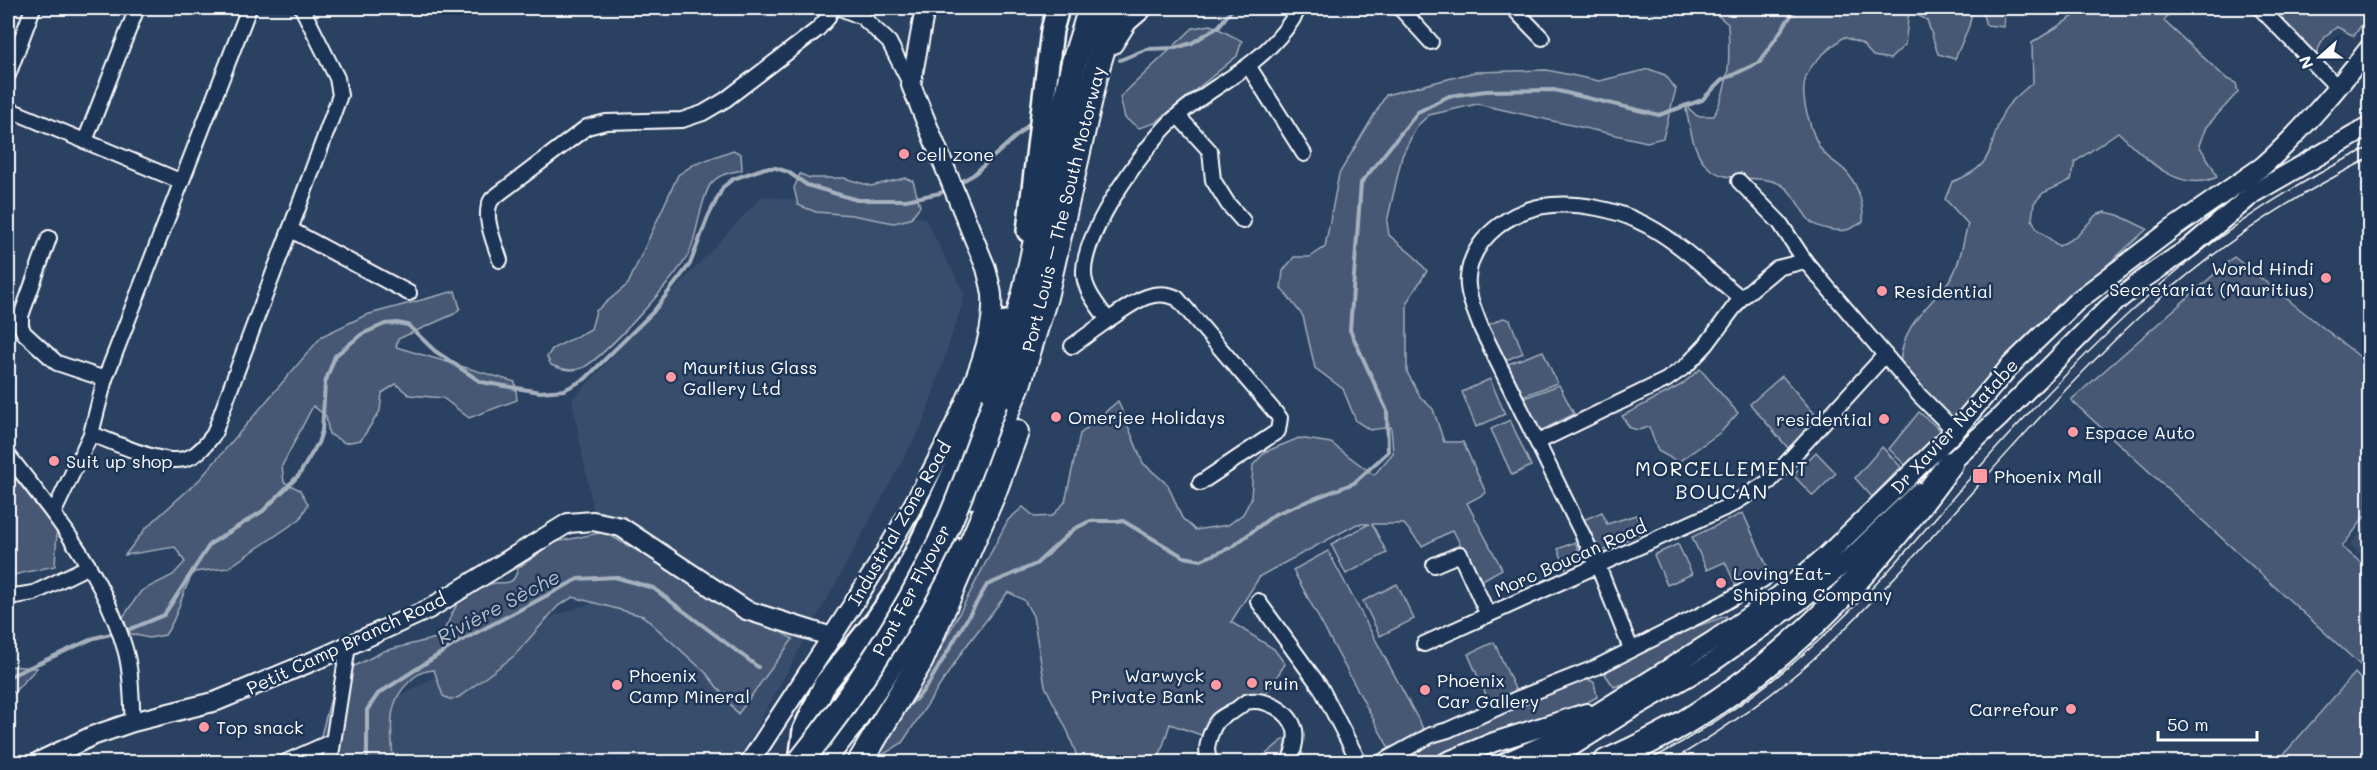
<svg xmlns="http://www.w3.org/2000/svg" width="2377" height="770" viewBox="0 0 2377 770" font-family="Mali,sans-serif">
<rect width="100%" height="100%" fill="#2a4161"/>
<filter id="ink" filterUnits="userSpaceOnUse"><feTurbulence type="fractalNoise" baseFrequency=".0167" numOctaves="2"/><feDisplacementMap in="SourceGraphic" scale="12" xChannelSelector="R" yChannelSelector="G"/><feConvolveMatrix kernelMatrix="1 2 1 2 8 2 1 2 1" color-interpolation-filters="sRGB"/></filter>
<g filter="url(#ink)">
<g fill="#394e6c">
<polygon points="762,196 925,218 965,295 923,423 738,762 360,762 372,712 523,627 610,597 572,400"/>
<polygon points="2369,522 2369,561 2350,545"/>
</g>
<g fill="#465975" stroke="#a2acba" stroke-width="1.5">
<path d="M1709,8H1973L1969,26L1955,59L1938,54L1927,20L1909,11L1905,45L1890,59L1873,56L1862,44L1844,37C1811,63 1794,75 1809,120C1812,131 1816,144 1824,153C1831,161 1842,166 1848,174C1859,187 1864,206 1863,222C1858,224 1852,229 1846,230C1837,232 1818,228 1811,222C1798,209 1794,188 1775,182C1753,174 1728,184 1709,168C1692,153 1690,125 1685,105L1697,116H1714C1730,82 1730,60 1728,24Z"/>
<polygon points="1981,8 2005,8 2004,27 1986,25"/>
<path d="M2073,8H2172L2164,21L2227,79L2236,83L2238,92L2206,127L2199,145C2205,157 2213,164 2217,177C2177,195 2144,156 2118,132L2075,162L2071,180L2043,193L2034,203L2032,219L2037,229L2059,246L2077,236L2096,215L2105,212L2118,215L2147,229L2071,298L1954,426L1900,366C1902,321 1928,311 1951,278C1960,265 1963,241 1968,224L1945,199L1952,182C1997,165 1986,150 2003,113C2008,102 2024,91 2033,82L2032,43L2077,14Z"/>
<polygon points="2252,8 2369,8 2369,14 2354,36 2337,27 2324,37 2310,67"/>
<polygon points="1211,25 1242,41 1237,56 1155,123 1139,128 1125,118 1120,97 1193,28"/>
<path d="M1649,69L1665,75L1676,89L1663,138L1647,142L1477,104L1429,115L1417,126L1402,156L1387,222L1389,235L1415,257L1427,271L1407,302V372L1421,398L1433,409L1444,442H1463L1486,493L1467,503L1502,569L1479,582L1453,530L1422,546L1404,524H1372L1387,553L1346,574L1331,544L1369,524H1357L1260,576L1231,622L1274,649L1285,664C1267,690 1261,714 1224,713L1204,736L1170,724L1160,755L1127,756L1121,762H1079L1068,732L1045,686L1033,616L1024,600L1008,592L964,649L902,743L878,758L882,739L941,648L1008,520L1023,507L1035,517L1052,516L1065,502L1080,434L1118,401L1143,463L1168,485L1182,518L1195,530L1228,525L1243,514L1251,499L1253,465L1265,452L1299,438L1331,443L1374,475L1393,453L1391,427L1370,430L1356,421L1343,389L1315,368L1303,316L1281,288L1283,271L1294,257H1310L1325,247L1339,174L1386,95L1475,72L1547,70L1599,81Z"/>
<path d="M733,150L741,154L742,170C729,173 718,174 710,185C701,199 697,234 690,251C682,272 602,360 582,368C571,372 561,369 551,365L547,357L552,349L591,329L596,311L628,284L678,175L693,165Z"/>
<polygon points="800,174 810,178 844,178 871,186 905,178 913,181 920,206 910,219 894,223 852,215 816,212 798,205 794,188"/>
<polygon points="2234,257 2369,364 2369,511 2342,547 2369,569 2369,673 2071,400"/>
<path d="M455,291L460,308L454,314L398,339L396,347L515,382L517,400L469,418L443,398L409,395L396,384L382,393L380,411L361,440L345,443L329,434L326,416L313,406L282,466L284,482L300,490L308,504L300,519L228,568L194,572C180,593 180,615 165,635L149,638L131,634L121,620L141,591L173,575L185,562L175,547L125,555L146,528L200,479L322,336L366,315Z"/>
<polygon points="1503,318 1510,320 1523,353 1504,361 1488,325"/>
<polygon points="1543,351 1557,383 1523,396 1508,364"/>
<polygon points="1700,369 1738,413 1721,432 1678,462 1658,451 1649,427 1639,430 1630,428 1622,416 1681,385"/>
<polygon points="1782,376 1820,420 1788,448 1750,404"/>
<polygon points="1490,379 1505,414 1476,427 1462,392"/>
<polygon points="1559,385 1574,414 1540,431 1524,398"/>
<polygon points="1919,412 1946,435 1909,469 1889,449"/>
<polygon points="1510,420 1531,466 1512,475 1491,429"/>
<polygon points="1882,447 1901,467 1872,497 1855,478"/>
<polygon points="1816,452 1836,473 1813,496 1793,475"/>
<polygon points="8,469 57,532 55,566 8,576"/>
<polygon points="1602,512 1607,524 1636,515 1643,532 1601,552 1583,520"/>
<polygon points="1743,513 1770,573 1737,588 1725,562 1707,570 1692,537"/>
<path d="M604,532L793,639L738,714L706,673L643,616L573,597L558,606L514,656L459,697L451,700L443,696L434,670C422,671 417,674 409,682C385,704 392,733 393,762H319L320,739L337,675L384,651L436,638C451,628 451,603 468,593C474,590 483,586 490,584C505,580 513,589 518,568L556,542Z"/>
<polygon points="1575,542 1585,564 1567,571 1558,549"/>
<polygon points="1678,544 1692,574 1667,585 1654,555"/>
<polygon points="1328,551 1427,736 1392,754 1293,570"/>
<polygon points="1397,584 1414,619 1380,636 1363,601"/>
<path d="M1726,616L1728,622C1692,646 1656,674 1614,687L1605,674L1611,667L1670,636Z"/>
<polygon points="1494,642 1519,698 1492,709 1468,654"/>
<polygon points="8,666 37,668 14,692 8,694"/>
<polygon points="2355,673 2369,688 2369,762 2277,762"/>
<polygon points="1583,678 1594,682 1597,697 1576,708 1450,755 1437,762 1394,762 1439,738"/>
<polygon points="1284,739 1299,746 1307,762 1256,762"/>
</g>
<g fill="none" stroke-linecap="round" stroke-linejoin="round">
<g stroke="#a7b1be" stroke-width="4">
<polyline points="1120,60 1147,49 1175,48 1192,43 1219,26 1233,8"/>
<polyline points="957,184 973,175 1032,122"/>
<polyline points="8,677 94,638 128,630 164,615 210,544 263,511 299,475 318,443 322,431 325,383 335,356 362,334 385,324 397,323 408,325 435,351 481,382 540,392 564,390 585,379 653,312 690,264 708,217 723,187 733,179 765,168 776,168 788,172 807,185 857,200 906,200 940,193 948,189"/>
<polyline points="906,707 919,696 929,683 987,585 1036,564 1074,529 1090,521 1123,521 1184,557 1201,560 1232,547 1275,514 1354,483 1388,452 1387,411 1350,330 1361,183 1418,112 1449,96 1486,91 1554,90 1659,115 1702,100 1722,80 1760,62 1796,8"/>
<polyline points="367,762 367,710 378,694 455,644 578,579 615,577 653,588 758,667"/>
</g>
<g stroke="#fff" stroke-width="18">
<g id="street">
<polyline points="840,8 862,17 889,42 911,85"/>
<polyline points="1400,8 1431,42"/>
<polyline points="1513,8 1542,38"/>
<polyline points="2260,8 2338,88"/>
<polyline points="1249,67 1304,154"/>
<polyline points="8,75 33,8"/>
<polyline points="8,109 180,181"/>
<polyline points="1178,116 1210,151 1213,180 1228,204 1243,221"/>
<polyline points="85,141 137,8"/>
<polyline points="1739,181 1780,223 1805,261 1919,395 1955,431"/>
<polyline points="291,230 409,293"/>
<polyline points="49,238 21,316 21,326 24,333 57,363 105,379"/>
<path d="M500,260C495,243 481,215 492,199L587,127L606,122L682,120L703,113L725,100L818,29L827,19L832,8"/>
<polyline points="1072,346 1108,320"/>
<path d="M91,434C115,442 167,469 190,457C200,453 207,443 214,434C254,321 299,209 340,95L337,78L302,8"/>
<polyline points="1538,442 1666,380 1686,366 1706,345 1741,298"/>
<path d="M8,455C56,516 103,573 125,649C132,672 131,699 133,722"/>
<path d="M1200,483L1278,431L1280,418L1177,298C1151,286 1130,306 1108,320C1098,306 1083,289 1084,271C1085,230 1145,144 1177,116C1214,84 1252,71 1284,31C1290,23 1296,16 1298,8"/>
<polyline points="54,512 91,434 105,379 249,8"/>
<polyline points="1434,565 1460,554 1488,615"/>
<polyline points="8,597 34,593 89,566"/>
<polyline points="1258,601 1321,688 1359,762"/>
<polyline points="1424,644 1731,505 1770,481 1885,355"/>
<path d="M1631,649L1598,566L1482,330C1476,314 1466,293 1468,277C1472,236 1514,208 1552,205C1580,203 1613,209 1638,221C1676,238 1708,272 1741,298L1777,268L1805,261"/>
<polyline points="286,762 333,741"/>
<polyline points="330,762 348,646"/>
<path d="M1211,762C1205,753 1207,745 1210,736C1216,718 1220,718 1235,710C1239,708 1242,704 1246,702C1265,697 1290,711 1295,730C1297,741 1293,753 1289,762"/>
<polyline points="1382,762 1431,735 1448,730 1519,698 1597,667 1722,604 1764,579"/>
</g>
</g>
<g stroke="#fff" stroke-width="22">
<g id="secondary">
<polyline points="1942,471 1999,418 2107,309 2145,278 2189,248 2254,193 2370,126"/>
<polyline points="38,762 92,736 133,722 217,701 323,657 429,609 568,523 593,521 621,527 746,610 832,637"/>
<path d="M750,762C821,651 899,544 955,424C972,388 995,336 992,295C991,286 988,277 986,268L911,85L925,8"/>
<polyline points="1446,762 1494,742 1586,713"/>
<path d="M1506,762L1553,741L1714,640L1780,595L1825,557L1955,431L2010,366L2076,302L2172,229L2263,166C2303,130 2337,89 2370,47"/>
<polyline points="1539,762 1560,754 1628,711 1710,664 1798,602 1854,555 1919,492"/>
</g>
</g>
<g stroke="#fff" stroke-width="26">
<g id="primary">
<polyline points="1028,231 1052,30 1058,8"/>
<polyline points="800,762 804,730 825,684 877,619 899,587 930,523 953,473 1006,322"/>
</g>
</g>
<g stroke="#fff" stroke-width="28">
<g id="highway">
<polyline points="1111,42 1125,20 1139,8"/>
<polyline points="995,402 1025,292 1074,62 1091,8"/>
<polyline points="971,496 1019,382 1045,297 1097,68 1115,8"/>
<polyline points="821,762 849,727 912,632 949,547"/>
<polyline points="860,762 921,660 993,494 1016,432"/>
<path d="M1606,762C1637,748 1667,734 1695,716C1799,652 1879,562 1950,464"/>
</g>
</g>
<use href="#street" stroke="#1d3557" stroke-width="14"/>
<use href="#secondary" stroke="#1d3557" stroke-width="18"/>
<use href="#primary" stroke="#1d3557" stroke-width="21"/>
<use href="#highway" stroke="#1d3557" stroke-width="24"/>
<g stroke="#fff" stroke-width="1.5">
<path d="M1646,762C1707,730 1764,690 1815,644C1888,579 1948,500 2014,429C2067,372 2123,315 2184,265C2240,219 2304,179 2370,147"/>
<path d="M1670,762C1724,729 1778,693 1824,649C1938,540 2033,413 2150,307C2216,248 2290,198 2370,158"/>
</g>
<g stroke="#fff" stroke-width="28" stroke-linecap="butt">
<path id="highway-bridge" d="M800,762C854,695 902,621 940,543C961,498 977,449 995,402"/>
</g>
<use href="#highway-bridge" stroke="#1d3557" stroke-width="24"/>
</g>
</g>
<g fill="#ff9aa2" stroke="#1d3557" stroke-width="2">
<circle cx="904" cy="154" r="6"/>
<circle cx="2326" cy="278" r="6"/>
<circle cx="1882" cy="291" r="6"/>
<circle cx="671" cy="377" r="6"/>
<circle cx="1056" cy="417" r="6"/>
<circle cx="1884" cy="419" r="6"/>
<circle cx="2073" cy="432" r="6"/>
<circle cx="54" cy="461" r="6"/>
<rect x="1972" y="468" width="16" height="16" rx="3"/>
<circle cx="1721" cy="583" r="6"/>
<circle cx="1252" cy="683" r="6"/>
<circle cx="617" cy="685" r="6"/>
<circle cx="1216" cy="685" r="6"/>
<circle cx="1425" cy="690" r="6"/>
<circle cx="2071" cy="709" r="6"/>
<circle cx="204" cy="727" r="6"/>
</g>
<g text-anchor="middle" dominant-baseline="central" stroke-width="5" stroke-linejoin="round" paint-order="stroke">
<g font-size="18" fill="#fff" stroke="#1d3557" text-anchor="start">
<text x="916" y="154">cell zone</text>
<text x="2314" y="268" text-anchor="end">World Hindi<tspan x="2314" dy="21">Secretariat (Mauritius)</tspan></text>
<text x="1894" y="291">Residential</text>
<text x="683" y="367">Mauritius Glass<tspan x="683" dy="21">Gallery Ltd</tspan></text>
<text x="1068" y="417">Omerjee Holidays</text>
<text x="1872" y="419" text-anchor="end">residential</text>
<text x="2085" y="432">Espace Auto</text>
<text x="66" y="461">Suit up shop</text>
<text x="1994" y="476">Phoenix Mall</text>
<text x="1733" y="573">Loving Eat-<tspan x="1733" dy="21">Shipping Company</tspan></text>
<text x="629" y="675">Phoenix<tspan x="629" dy="21">Camp Mineral</tspan></text>
<text x="1204" y="675" text-anchor="end">Warwyck<tspan x="1204" dy="21">Private Bank</tspan></text>
<text x="1437" y="680">Phoenix<tspan x="1437" dy="21">Car Gallery</tspan></text>
<text x="1264" y="683">ruin</text>
<text x="2059" y="709" text-anchor="end">Carrefour</text>
<text x="216" y="727">Top snack</text>
</g>
<g font-size="18" fill="#fff" stroke="#1d3557">
<text transform="translate(1063 209) rotate(-76)">Port Louis – The South Motorway</text>
<text transform="translate(1954 426) rotate(-47)">Dr Xavier Natatabe</text>
<text transform="translate(899 523) rotate(-60)">Industrial Zone Road</text>
<text transform="translate(1570 558) rotate(-24)">Morc Boucan Road</text>
<text transform="translate(911 590) rotate(-62)">Pont Fer Flyover</text>
<text transform="translate(346 643) rotate(-25)">Petit Camp Branch Road</text>
</g>
<g font-size="20" letter-spacing="1.5" fill="#fff" stroke="#1d3557">
<text x="1722" y="468">MORCELLEMENT<tspan x="1722" dy="23">BOUCAN</tspan></text>
</g>
<g font-size="20" font-style="italic" fill="#b6bec8" stroke="#1d3557">
<text transform="translate(498 606) rotate(-28)">Rivière Sèche</text>
</g>
</g>
<rect width="2377" height="770" fill="none" stroke="#1d3557" stroke-width="30"/>
<rect x="15" y="15" width="2347" height="740" fill="none" stroke="#fff" stroke-width="2" filter="url(#ink)"/>
<g transform="translate(2320 57) rotate(249)" stroke="#1d3557" stroke-width="4.5" paint-order="stroke">
<path d="M0-4.5L10 22L0 15L-10 22Z" fill="#ffffff"/>
<text y="-9" font-size="16" font-weight="bold" text-anchor="middle" fill="#ffffff">N</text>
</g>
<path d="M2158 731v9h99v-9" fill="none" stroke="#ffffff" stroke-width="3"/>
<text x="2167" y="731" font-size="18" fill="#ffffff" stroke="#1d3557" stroke-width="4.5" paint-order="stroke">50 m</text>
</svg>
